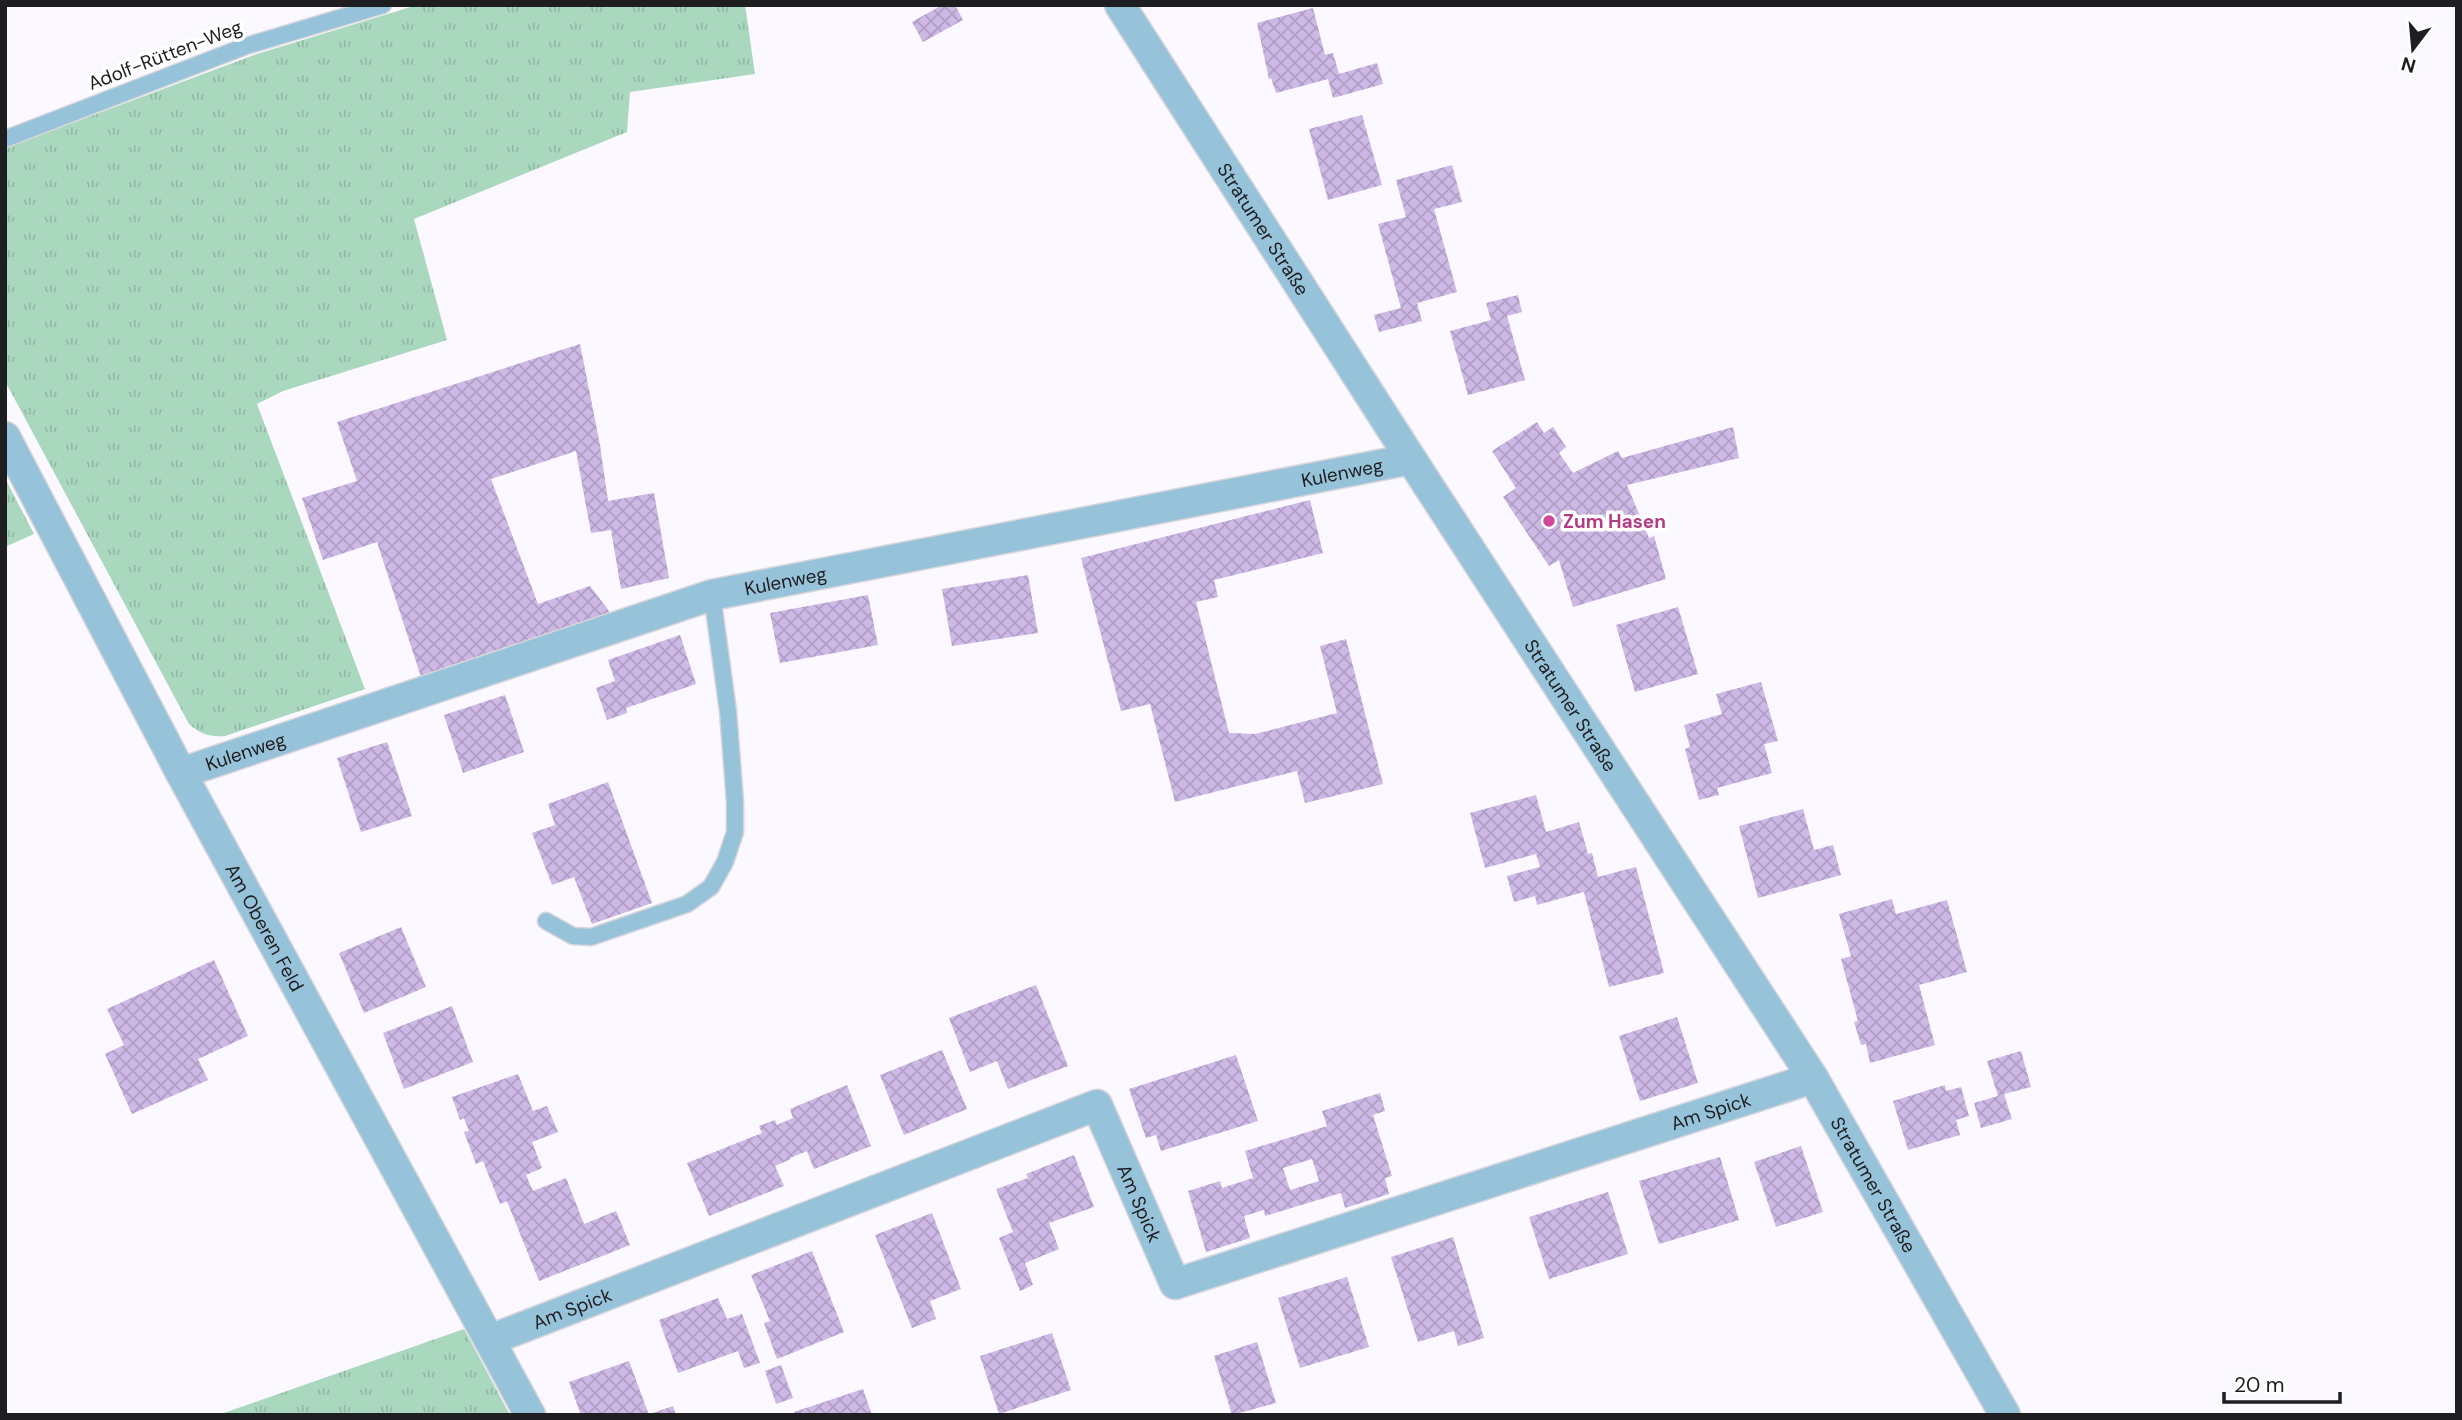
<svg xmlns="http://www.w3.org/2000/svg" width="2462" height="1420" viewBox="0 0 2462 1420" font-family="'DM Sans',sans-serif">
<defs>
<pattern id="grass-tufts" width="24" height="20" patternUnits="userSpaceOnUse" patternTransform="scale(1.75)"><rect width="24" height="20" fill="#aad8bf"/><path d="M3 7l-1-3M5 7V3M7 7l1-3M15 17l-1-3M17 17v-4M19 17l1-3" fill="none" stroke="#92b9a4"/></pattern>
<pattern id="building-cross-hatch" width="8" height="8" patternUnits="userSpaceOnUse" patternTransform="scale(1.75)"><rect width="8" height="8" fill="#ceb8e5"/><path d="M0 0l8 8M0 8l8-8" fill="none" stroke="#b09ec4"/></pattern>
</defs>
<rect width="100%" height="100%" fill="#fbf8ff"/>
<g fill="url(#grass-tufts)">
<path d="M417,5H745L755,74L630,92L627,132L414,219L447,340L283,391L257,404L365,689L225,736C210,737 200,734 189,724L5,381V148L257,54Z"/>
<polygon points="5,478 34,534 5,547"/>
<polygon points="464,1329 510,1415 218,1415"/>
</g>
<g fill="url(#building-cross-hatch)" fill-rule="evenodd">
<polygon points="942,5 955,5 963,20 923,42 912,22"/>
<polygon points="1313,8 1325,55 1333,53 1339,74 1377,63 1383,84 1333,98 1328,79 1276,93 1271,78 1269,79 1257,23"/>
<polygon points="1362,115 1382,185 1328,200 1309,129"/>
<polygon points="1452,165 1462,202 1434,209 1457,292 1417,303 1422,321 1379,332 1374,315 1401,308 1378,224 1406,217 1396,180"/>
<polygon points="1518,295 1522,312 1507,316 1525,380 1468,395 1450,331 1491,320 1486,303"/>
<polygon points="580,344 600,445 608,501 654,493 669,578 621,589 611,530 591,533 576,451 491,479 538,604 590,586 612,615 421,677 377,542 323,560 302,498 357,481 337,422"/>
<polygon points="1537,422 1544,433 1553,427 1566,447 1559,453 1573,473 1618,451 1622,458 1733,427 1739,458 1627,485 1649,538 1654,536 1666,579 1573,607 1559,560 1549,566 1503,497 1516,488 1492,451"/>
<polygon points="1310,500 1323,553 1214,580 1218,597 1196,602 1229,733 1255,734 1337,713 1320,646 1346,639 1383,784 1305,803 1297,771 1175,802 1150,704 1121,711 1081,558"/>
<polygon points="1028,575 1038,633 952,646 942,589"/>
<polygon points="868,595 878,645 780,663 770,613"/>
<polygon points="1678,607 1698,674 1635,692 1616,625"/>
<polygon points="680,635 696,684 626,708 627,713 607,720 596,688 615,681 608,660"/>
<polygon points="1761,682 1778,741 1764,744 1772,773 1717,788 1719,795 1699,800 1685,749 1690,747 1684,725 1722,714 1716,694"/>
<polygon points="505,695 524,752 463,773 444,715"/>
<polygon points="387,742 412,816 361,832 337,758"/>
<polygon points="608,782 652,903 592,924 574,877 552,885 532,833 555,825 548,804"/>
<polygon points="1536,795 1546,832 1579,822 1588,854 1592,853 1598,877 1636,867 1664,973 1609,987 1584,892 1537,905 1535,896 1514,902 1507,876 1540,867 1536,854 1485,868 1470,813"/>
<polygon points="1803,809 1814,850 1833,845 1841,875 1758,898 1739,826"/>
<polygon points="1892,899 1896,914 1947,900 1967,972 1919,985 1935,1045 1870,1063 1866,1044 1861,1045 1854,1022 1858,1021 1841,959 1851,956 1839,914"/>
<polygon points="401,927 426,987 364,1013 339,953"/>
<polygon points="214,960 248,1036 198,1059 208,1080 132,1114 105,1054 124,1045 107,1009"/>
<polygon points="1036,985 1068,1066 1008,1089 997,1061 970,1072 949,1018"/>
<polygon points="452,1006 473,1062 404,1089 383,1033"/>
<polygon points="1677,1017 1698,1083 1640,1101 1619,1036"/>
<polygon points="942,1050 967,1109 904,1135 880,1075"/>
<polygon points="2021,1051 2031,1087 2004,1094 2012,1119 1981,1128 1974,1103 1998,1096 1987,1061"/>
<polygon points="1236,1055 1258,1121 1161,1151 1156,1135 1146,1138 1129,1089"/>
<polygon points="518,1074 533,1111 547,1106 558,1132 532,1142 542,1168 526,1175 533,1191 566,1178 584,1224 616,1211 630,1245 539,1281 507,1201 500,1204 483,1161 476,1164 464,1132 469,1131 464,1118 460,1120 452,1097"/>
<polygon points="847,1085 871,1146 814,1169 807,1151 790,1158 791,1159 775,1166 784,1186 709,1216 687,1163 762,1133 759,1126 775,1120 777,1125 793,1118 790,1109"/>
<polygon points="1945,1085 1946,1091 1961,1087 1969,1116 1956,1120 1960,1135 1908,1150 1893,1101"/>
<path d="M1380,1093L1385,1111L1373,1115L1392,1176L1385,1178L1389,1194L1345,1208L1341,1193L1265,1216L1264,1210L1244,1216L1250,1238L1206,1252L1188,1191L1220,1181L1222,1188L1253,1178L1245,1151L1327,1126L1322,1111ZM1312,1159L1319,1181L1290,1190L1283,1168Z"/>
<polygon points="1801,1146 1823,1212 1776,1227 1754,1162"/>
<polygon points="1074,1155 1094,1207 1049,1223 1059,1249 1025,1263 1033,1285 1020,1291 999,1238 1013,1232 996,1189 1028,1178 1026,1174"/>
<polygon points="1720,1157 1739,1220 1659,1244 1639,1181"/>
<polygon points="1608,1192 1628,1254 1549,1279 1529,1217"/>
<polygon points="932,1213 961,1289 930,1301 936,1319 912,1328 875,1235"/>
<polygon points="1453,1237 1484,1338 1458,1346 1454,1331 1418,1342 1391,1257"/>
<polygon points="812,1251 844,1332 777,1359 764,1323 770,1321 751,1275"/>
<polygon points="1347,1277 1369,1347 1300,1368 1278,1298"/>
<polygon points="718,1298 727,1319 742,1314 760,1363 744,1368 738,1351 678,1373 659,1320"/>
<polygon points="1052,1333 1071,1390 999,1414 980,1356"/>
<polygon points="1257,1342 1276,1403 1232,1415 1214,1356"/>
<polygon points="629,1361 649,1415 581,1415 569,1382"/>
<polygon points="781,1365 793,1398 776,1404 765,1371"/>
<polygon points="863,1389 872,1415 795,1415 794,1412"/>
<polygon points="673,1406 676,1415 650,1415 650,1414"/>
</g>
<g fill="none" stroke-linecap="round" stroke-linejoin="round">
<g stroke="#d8d5db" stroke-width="19">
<g id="lane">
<polyline points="5,139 246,46 383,5"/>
<polyline points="546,921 573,936 591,937 687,904 711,887 725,862 735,832 735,802 728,711 712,595"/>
</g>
</g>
<g stroke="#d8d5db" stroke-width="33">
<g id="street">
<path id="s1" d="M1120,5L1411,459L1813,1078L2005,1415"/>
<path id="s2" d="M5,437L181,773L530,1415"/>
<path id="s3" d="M181,773L712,595L1411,459"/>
<path id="s4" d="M490,1340L1097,1105L1175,1284L1813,1078"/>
</g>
</g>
<use href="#lane" stroke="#96c3d9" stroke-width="16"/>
<use href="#street" stroke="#96c3d9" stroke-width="30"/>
</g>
<circle fill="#d1479c" stroke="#fff" stroke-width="2.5" cx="1549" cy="521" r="7"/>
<g text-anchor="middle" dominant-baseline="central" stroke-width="7" stroke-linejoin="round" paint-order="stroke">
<g font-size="19" fill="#1e1d20" stroke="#fff">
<text transform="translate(165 55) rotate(-21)">Adolf-Rütten-Weg</text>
<text stroke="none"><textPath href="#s1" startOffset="266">Stratumer Straße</textPath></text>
<text stroke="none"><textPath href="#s3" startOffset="1202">Kulenweg</textPath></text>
<text stroke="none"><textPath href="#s3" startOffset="635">Kulenweg</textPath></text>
<text stroke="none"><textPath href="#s1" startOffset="833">Stratumer Straße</textPath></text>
<text stroke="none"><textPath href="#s3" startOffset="68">Kulenweg</textPath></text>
<text stroke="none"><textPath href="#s2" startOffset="555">Am Oberen Feld</textPath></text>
<text stroke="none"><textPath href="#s4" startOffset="1409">Am Spick</textPath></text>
<text stroke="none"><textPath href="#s1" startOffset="1400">Stratumer Straße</textPath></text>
<text stroke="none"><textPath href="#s4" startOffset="758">Am Spick</textPath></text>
<text stroke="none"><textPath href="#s4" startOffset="88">Am Spick</textPath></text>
</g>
<g font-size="19" font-weight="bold" fill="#b23c85" stroke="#fff" text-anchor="start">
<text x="1563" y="521">Zum Hasen</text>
</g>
</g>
<rect width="2462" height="1420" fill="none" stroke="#1e1d20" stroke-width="14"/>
<g transform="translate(2413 49) rotate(196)" stroke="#ffffff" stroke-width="5" paint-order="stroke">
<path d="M0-5L12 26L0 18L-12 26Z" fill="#1e1d20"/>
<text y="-10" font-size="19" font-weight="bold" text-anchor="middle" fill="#1e1d20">N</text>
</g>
<path d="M2224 1392v10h116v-10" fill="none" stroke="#1e1d20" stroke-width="3.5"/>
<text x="2234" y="1392" font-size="21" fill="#1e1d20" stroke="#ffffff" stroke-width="5" paint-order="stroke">20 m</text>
</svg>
